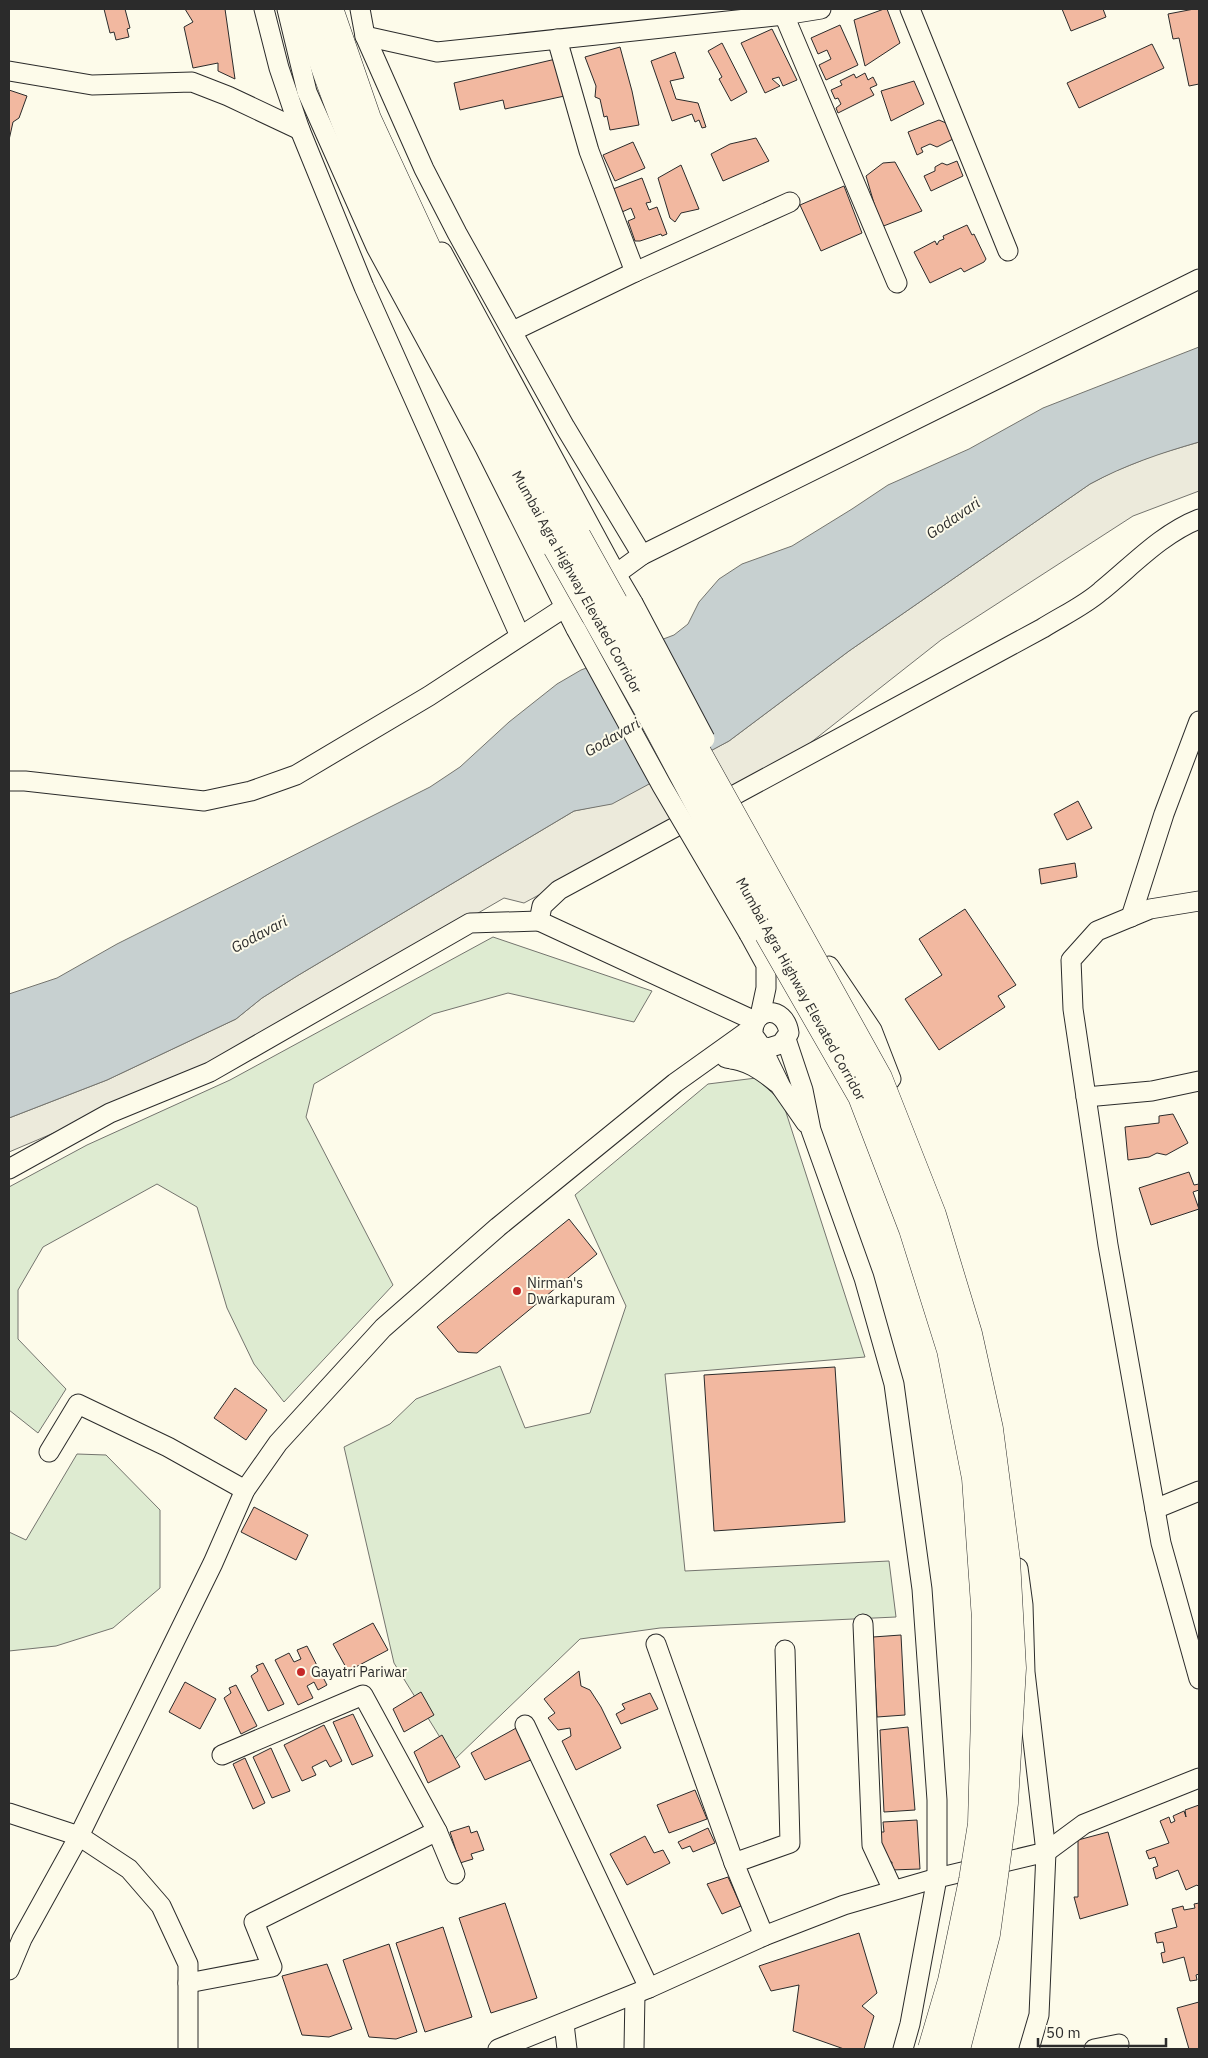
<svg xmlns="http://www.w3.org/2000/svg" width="1208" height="2058" viewBox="0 0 1208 2058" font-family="'IBM Plex Sans',sans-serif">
<rect width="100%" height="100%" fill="#fdfbea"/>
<g fill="#deebd1" stroke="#74746e">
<polygon points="493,937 652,991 634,1022 508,993 433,1014 314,1084 306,1117 393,1285 284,1402 254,1364 227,1308 197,1207 157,1184 43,1247 18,1290 18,1339 66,1389 38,1433 9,1410 9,1187 87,1145 230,1080"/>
<polygon points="756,1078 783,1103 865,1357 665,1374 685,1571 889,1561 896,1617 660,1628 580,1639 454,1760 394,1663 344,1447 390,1424 416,1399 500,1366 525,1428 590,1413 626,1306 575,1195 708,1084"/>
<polygon points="77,1454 106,1455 160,1510 160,1588 113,1628 56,1646 9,1651 9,1532 26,1540"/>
</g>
<polygon fill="#eceadb" stroke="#74746e" points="1199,442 1199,491 1133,516 941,640 786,762 524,903 504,898 221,1062 9,1152 9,1118 107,1080 236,1019 262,998 297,976 574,811 612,803 729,741 849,651 1090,484 1113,472 1155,455"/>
<path fill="#c7d0d0" stroke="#74746e" d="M1199,347V442C1161,453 1125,465 1090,484L849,651L729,741L612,804L574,811L297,976L262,998L236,1019L107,1080L9,1118V994L57,978L117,944L430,787L460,767L509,722L557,684L581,670L674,635L688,624L699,602L719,579L742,564L792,546L852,509L888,485L969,449L1043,408Z"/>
<g fill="#f2b8a0" stroke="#2b2b2b">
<polygon points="104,9 125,9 130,28 127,29 129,37 116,40 114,32 110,33"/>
<polygon points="185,9 225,9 235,79 218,71 218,63 193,68 184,27 193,22"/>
<polygon points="884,9 887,9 900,43 865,66 854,20"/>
<polygon points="1062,9 1103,9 1106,17 1071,31"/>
<polygon points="1194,9 1199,9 1199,84 1189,86 1179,38 1173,39 1168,14"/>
<polygon points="840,25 858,65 826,80 819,65 831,59 827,50 818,54 811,38"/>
<polygon points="772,29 797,80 783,86 779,77 772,79 780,86 765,93 741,43"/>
<polygon points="722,43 747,92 731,101 719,79 722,77 708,51"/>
<polygon points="1152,44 1164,68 1079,108 1067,83"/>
<polygon points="620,47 632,91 639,125 610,130 607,116 604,117 600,99 595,97 596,86 585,57"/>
<polygon points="675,52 684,78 670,81 676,99 698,103 706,127 702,128 699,120 695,122 692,114 672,121 651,61"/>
<polygon points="560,58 569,95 505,109 503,100 460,110 454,83"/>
<polygon points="865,73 868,80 873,77 877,85 870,88 874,95 838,113 836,108 841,104 838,98 835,99 831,90 842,85 840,81 854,74 856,78"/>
<polygon points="914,81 924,104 891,121 881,91"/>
<polygon points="9,90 27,96 19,118 13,122 9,140"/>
<polygon points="939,120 946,123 953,139 937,147 930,144 921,148 923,152 917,155 908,132"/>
<polygon points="756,138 769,161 723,181 711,154 730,144"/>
<polygon points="633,142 645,168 615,181 603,155"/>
<polygon points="957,161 963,176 931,191 924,176 935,171 935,167 942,163 947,165"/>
<polygon points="895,162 922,211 881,227 866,176 883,163"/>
<polygon points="681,165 699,209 681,213 675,222 670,218 658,178"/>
<polygon points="642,178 651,202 646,203 649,210 657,207 667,234 662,236 661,234 640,241 635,241 628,221 635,218 631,208 622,212 613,189"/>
<polygon points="844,186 862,233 821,251 800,205"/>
<polygon points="967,225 972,235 974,234 986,259 984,262 964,272 961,268 930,283 914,252 935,241 937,245 939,241 944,239 943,236"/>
<polygon points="1078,801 1092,828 1067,840 1054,814"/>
<polygon points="1075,863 1077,877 1041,884 1039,869"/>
<polygon points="965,909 1016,985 998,996 1005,1007 939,1050 905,999 942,975 919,939"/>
<polygon points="1173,1114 1188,1143 1166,1155 1157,1153 1149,1157 1128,1160 1125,1127 1159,1123 1159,1116"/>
<polygon points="1189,1172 1194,1185 1199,1184 1199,1190 1193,1192 1199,1209 1151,1225 1139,1188"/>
<polygon points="569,1219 597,1254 477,1353 458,1352 437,1327"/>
<polygon points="835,1367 845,1522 714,1531 704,1375"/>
<polygon points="235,1388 267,1410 246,1440 214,1418"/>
<polygon points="254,1507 308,1535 296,1560 241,1532"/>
<polygon points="373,1623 388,1650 348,1671 333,1644"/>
<polygon points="901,1635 905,1715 877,1717 873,1637"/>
<polygon points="307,1646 327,1685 318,1690 314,1682 307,1686 313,1698 298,1705 275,1660 289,1653 294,1662 301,1659 297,1650"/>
<polygon points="263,1663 284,1704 268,1711 251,1676 258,1671 256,1666"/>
<polygon points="579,1671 581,1686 590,1690 601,1707 621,1748 576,1770 562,1741 571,1736 570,1728 558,1730 548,1718 555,1713 544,1699"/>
<polygon points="185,1682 216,1699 200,1729 169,1712"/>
<polygon points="236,1685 257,1726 241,1734 224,1698 231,1693 229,1688"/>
<polygon points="421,1692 434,1715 404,1732 393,1709"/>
<polygon points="650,1693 658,1709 621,1724 616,1714 625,1709 622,1704"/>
<polygon points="353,1714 373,1756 352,1765 333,1722"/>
<polygon points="324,1725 342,1761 330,1767 326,1760 312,1767 316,1775 302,1781 284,1745"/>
<polygon points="518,1727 533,1759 485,1780 471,1753"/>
<polygon points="908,1727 915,1810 884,1812 880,1730"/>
<polygon points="442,1735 460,1767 428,1783 414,1752"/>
<polygon points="271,1748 290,1791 272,1798 253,1757"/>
<polygon points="245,1758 265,1803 253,1809 233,1764"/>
<polygon points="695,1790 707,1819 669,1833 657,1805"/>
<polygon points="1199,1805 1199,1887 1197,1885 1186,1890 1178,1870 1156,1879 1153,1868 1158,1866 1155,1857 1149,1859 1146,1851 1169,1843 1160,1821 1169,1817 1171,1823 1175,1821 1173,1816 1184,1811 1186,1817 1185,1810"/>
<polygon points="917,1820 920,1869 891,1870 892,1862 885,1862 878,1832 884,1832 883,1822"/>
<polygon points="469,1826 471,1833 477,1831 484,1850 471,1854 473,1859 460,1863 450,1832"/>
<polygon points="708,1828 715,1843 693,1852 690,1846 682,1849 678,1842"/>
<polygon points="1108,1832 1128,1905 1080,1919 1074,1897 1078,1897 1078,1840"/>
<polygon points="645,1836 654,1853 663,1850 670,1863 627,1885 610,1854"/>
<polygon points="728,1877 741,1906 722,1914 707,1884"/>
<polygon points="505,1903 537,1998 491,2013 459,1918"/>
<polygon points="1199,1903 1199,1974 1196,1975 1197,1980 1190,1981 1184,1957 1163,1963 1161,1953 1165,1952 1163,1942 1157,1943 1155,1933 1177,1927 1172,1909 1183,1906 1184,1910 1195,1908 1194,1904"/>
<polygon points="443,1927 472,2017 425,2032 396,1943"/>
<polygon points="859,1933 877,1993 862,2006 874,2016 864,2049 844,2049 793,2031 799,1985 771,1991 759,1966"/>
<polygon points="389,1944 417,2032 396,2039 369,2037 343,1960"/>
<polygon points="327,1964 352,2029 329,2037 302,2035 282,1976"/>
<polygon points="1199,2002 1199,2049 1189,2049 1177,2008"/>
</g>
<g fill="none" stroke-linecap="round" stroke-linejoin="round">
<g stroke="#2b2b2b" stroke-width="21">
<g id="minor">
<polyline points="264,9 279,68 300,130 364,287 520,636"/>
<polyline points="287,9 307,92 376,247 485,448 576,629"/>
<polyline points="360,9 365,36 424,169 457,233 565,427 642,555"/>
<polyline points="910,9 1008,251"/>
<polyline points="784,15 897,283"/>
<polyline points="365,36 437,52 784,15 821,9"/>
<polyline points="557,39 589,151 635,272"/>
<polyline points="9,71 92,85 192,82 228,96 300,130"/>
<polyline points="442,252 616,574 633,603"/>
<polyline points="513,331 635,272 790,202"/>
<polyline points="9,781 25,781 204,801 251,791 296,775 429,696 616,574 642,555 1199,279"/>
<polyline points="1199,901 1150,909 1097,931 1071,960 1073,1009 1108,1245 1161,1543 1199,1679"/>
<polyline points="1131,917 1164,814 1199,721"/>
<polyline points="749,934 766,965 766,988 760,1016"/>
<polyline points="829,966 872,1030 891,1079"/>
<path d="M755,1021L539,921L542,906L559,890L1043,628C1062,616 1084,606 1101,591C1132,566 1161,534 1199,519"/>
<polyline points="786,1039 803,1090 811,1130 864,1278 894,1384 922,1589 937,1800 937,1878 910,2024 903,2049"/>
<path d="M726,1058C747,1060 761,1070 777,1083"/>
<path d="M732,1059L761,1046L768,1048L781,1044L789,1033C785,1004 751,1007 753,1035L761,1046L781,1087L806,1123"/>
<polyline points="1086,1097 1152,1091 1199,1081"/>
<polyline points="9,1169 110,1113 210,1072 470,923 539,921"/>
<polyline points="49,1452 78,1404 168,1447 245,1490"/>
<polyline points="1155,1509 1199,1491"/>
<polyline points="1018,1568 1023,1605 1025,1672 1046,1852 1039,2015 1029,2049"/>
<polyline points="863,1624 872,1845 893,1890"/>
<polyline points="656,1644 734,1863"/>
<polyline points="525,1725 649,1988"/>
<polyline points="9,1813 79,1836 129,1869 161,1906 188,1964 188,2049"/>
<polyline points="437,1831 455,1874"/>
<polyline points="764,1936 734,1863 790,1843 785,1650"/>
<polyline points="9,1970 22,1939 79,1836 213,1563 245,1490 278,1443 383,1328 498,1227 675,1083 752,1028"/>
<polyline points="188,1983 272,1967 254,1922 437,1831 363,1695 222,1755"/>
<polyline points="564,2024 567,2049"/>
<polyline points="498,2049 649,1988 764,1936 844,1905 937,1878 1046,1852 1084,1824 1199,1778"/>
<polyline points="634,2049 635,1994"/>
<polyline points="1094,2049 1119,2044"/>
</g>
</g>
<g stroke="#2b2b2b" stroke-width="29">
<g id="highway">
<path d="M307,9C321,61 341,112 362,162C417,295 487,421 557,547"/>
<polyline points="329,9 367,119 451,301 577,537"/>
</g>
</g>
<use href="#minor" stroke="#fdfbea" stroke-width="19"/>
<use href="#highway" stroke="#fdfbea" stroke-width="28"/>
<g stroke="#2b2b2b" stroke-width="21" stroke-linecap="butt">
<g id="minor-bridge">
<polyline points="633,603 705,739"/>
<polyline points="576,629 662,786 749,934"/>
</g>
</g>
<g stroke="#2b2b2b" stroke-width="29" stroke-linecap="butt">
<g id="highway-bridge">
<polyline points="577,537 878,1078 932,1215 968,1334 989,1429 1006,1560 1012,1668 1004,1803 986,1934 956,2049"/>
<polyline points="557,547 656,723 765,927 862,1096 913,1229 951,1350 976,1478 986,1619 985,1714 982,1824 973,1880 952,1981 932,2049"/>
</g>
</g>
<use href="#minor-bridge" stroke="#fdfbea" stroke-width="19"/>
<use href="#highway-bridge" stroke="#fdfbea" stroke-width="28"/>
</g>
<g fill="#c62828" stroke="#fdfbea" stroke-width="2">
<circle cx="517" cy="1291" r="5"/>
<circle cx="301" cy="1672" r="5"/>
</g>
<g text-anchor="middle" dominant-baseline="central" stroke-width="4" stroke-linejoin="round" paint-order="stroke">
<g font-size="14" fill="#2b2b2b" stroke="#fdfbea">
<text transform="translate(577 582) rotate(61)">Mumbai Agra Highway Elevated Corridor</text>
<text transform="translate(801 989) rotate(61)">Mumbai Agra Highway Elevated Corridor</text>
</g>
<g font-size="14" fill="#2b2b2b" stroke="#fdfbea" text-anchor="start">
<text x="527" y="1283">Nirman's<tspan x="527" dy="16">Dwarkapuram</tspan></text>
<text x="311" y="1672">Gayatri Pariwar</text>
</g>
<g font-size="15" font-style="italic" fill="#2b2b2b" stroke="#fdfbea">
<text transform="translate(953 518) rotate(-34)">Godavari</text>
<text transform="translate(612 737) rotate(-30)">Godavari</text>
<text transform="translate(259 934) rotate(-28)">Godavari</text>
</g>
</g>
<rect width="1208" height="2058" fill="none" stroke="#2b2b2b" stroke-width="20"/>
<path d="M1038 2038v8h128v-8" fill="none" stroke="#2b2b2b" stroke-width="2.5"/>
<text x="1046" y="2038" font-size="15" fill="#2b2b2b" stroke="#fdfbea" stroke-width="4" paint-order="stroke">50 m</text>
</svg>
